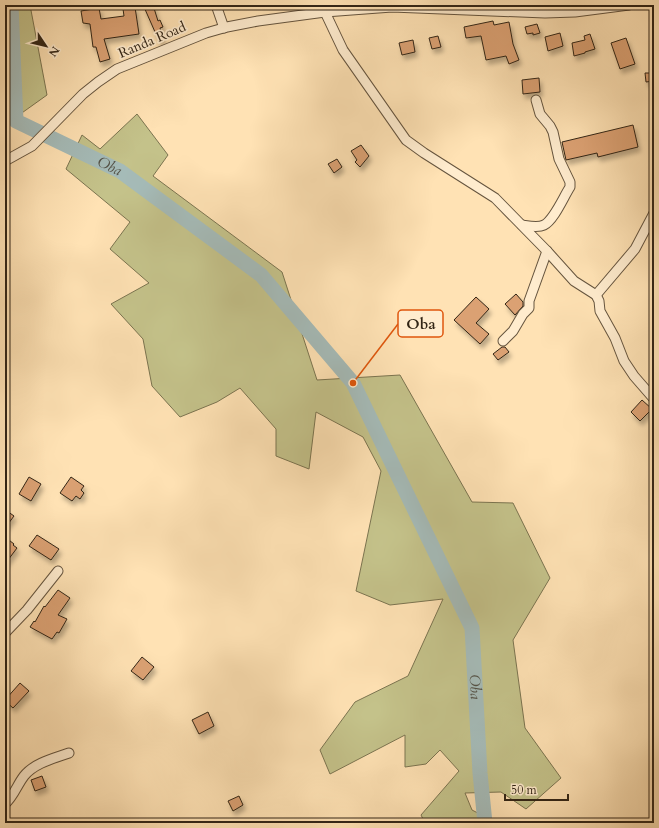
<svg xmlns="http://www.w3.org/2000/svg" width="659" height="828" viewBox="0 0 659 828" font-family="Cardo,serif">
<defs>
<filter id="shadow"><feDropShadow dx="2.5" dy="4.5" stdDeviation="2" flood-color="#0004"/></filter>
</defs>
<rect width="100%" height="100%" fill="#ffe2b4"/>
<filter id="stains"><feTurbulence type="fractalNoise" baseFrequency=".005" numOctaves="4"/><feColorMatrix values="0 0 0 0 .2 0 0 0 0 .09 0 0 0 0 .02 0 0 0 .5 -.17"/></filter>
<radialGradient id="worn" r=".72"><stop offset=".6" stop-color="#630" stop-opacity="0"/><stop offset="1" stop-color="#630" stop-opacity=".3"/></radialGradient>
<g fill="#c4c28a" stroke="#7b7450">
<polygon points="5,5 30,5 47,95 5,125"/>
<polygon points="137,114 168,155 153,176 282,272 317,380 400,375 472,502 513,503 550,578 513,640 525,728 561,778 526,809 501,792 465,793 472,810 497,823 425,823 421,815 459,771 440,750 426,764 405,767 405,735 330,774 320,750 355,702 408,676 443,599 390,605 356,591 381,471 363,437 316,412 309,469 276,456 276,429 240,388 217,402 180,417 152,386 143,339 111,304 149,283 110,249 130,222 66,169 82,135 100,149"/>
</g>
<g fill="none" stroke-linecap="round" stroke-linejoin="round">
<path stroke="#a5bbb8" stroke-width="15" id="s1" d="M11,5L16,121L120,171L261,275L353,383L472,628L480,773L485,823"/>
</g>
<g fill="#dba173" stroke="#322516" filter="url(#shadow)">
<polygon points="149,5 153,5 158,21 160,20 163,27 160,28 163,39 159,41 144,7"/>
<polygon points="135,7 139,34 104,39 110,59 100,62 96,47 93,47 90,24 83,23 81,11 99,8 101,19 124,16 123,9"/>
<polygon points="493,21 494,25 509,22 513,44 519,60 509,64 506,56 486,60 481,36 466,38 464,27"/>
<polygon points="537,24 540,33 533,35 533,33 527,34 525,27"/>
<polygon points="560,33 563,46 548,51 545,37"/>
<polygon points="590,34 595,49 585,52 585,53 574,56 572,43 585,40 584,36"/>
<polygon points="438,36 441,47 432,49 429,38"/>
<polygon points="626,38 635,64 620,69 611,43"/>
<polygon points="413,40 415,52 402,55 399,43"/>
<polygon points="645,73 654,73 654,81 646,82"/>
<polygon points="539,78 540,92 523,94 522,80"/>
<polygon points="633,125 638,147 598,157 597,153 566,160 562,142"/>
<polygon points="361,145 369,156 360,167 355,162 357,160 351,151"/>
<polygon points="337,159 342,167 334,173 328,164"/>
<polygon points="516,294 523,302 523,306 515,315 505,304"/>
<polygon points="476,297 489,309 476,323 489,334 480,344 454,320"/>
<polygon points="502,347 505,347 509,352 498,360 493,354"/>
<polygon points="642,400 652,409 640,421 631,412"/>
<polygon points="29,477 41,484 31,501 19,494"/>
<polygon points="71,477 84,486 81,490 84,493 80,499 76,496 72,501 60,493"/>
<polygon points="7,511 14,516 5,528 5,515"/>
<polygon points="37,535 59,549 51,560 29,546"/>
<polygon points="5,537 14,544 13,545 17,548 5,564"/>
<polygon points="58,590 70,598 58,615 67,619 59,633 57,632 52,639 30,627 34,621 35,622 44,606 45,607"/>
<polygon points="142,657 154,667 143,680 131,671"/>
<polygon points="20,683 29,691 13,708 5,701 5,700"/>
<polygon points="208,712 214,726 199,734 192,720"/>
<polygon points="42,776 46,787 35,791 31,780"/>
<polygon points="239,796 243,805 233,811 228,801"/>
</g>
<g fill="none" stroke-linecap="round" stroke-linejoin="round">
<g stroke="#65543e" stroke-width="11">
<g id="street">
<polyline points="216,5 224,28"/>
<polyline points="325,12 343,50 406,140 424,153 495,198 547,251 574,281 596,295 599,301 600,311 615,338 624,361 634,376 654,399"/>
<polyline points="5,161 32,146 83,94 98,82 117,69 206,33 227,27 258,21 325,12 392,7 545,13 575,12 629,5"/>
<path d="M522,225C529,226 538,228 544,225C554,220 564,196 570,187V182L559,159L553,132L550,126L540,114L536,100"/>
<polyline points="596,295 635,249 654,213"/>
<polyline points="503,341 513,331 523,314 529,308 529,301 547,251"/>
<polyline points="5,633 27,610 58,571"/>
<path d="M5,804C14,796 17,785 24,776C34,763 55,758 69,753"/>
</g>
</g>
<use href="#street" stroke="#ffecce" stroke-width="9"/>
</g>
<g text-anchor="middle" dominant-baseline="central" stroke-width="3.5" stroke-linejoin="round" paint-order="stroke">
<g font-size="14" fill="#322516" stroke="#ffecce">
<text transform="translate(152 40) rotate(-23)">Randa Road</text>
</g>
<g font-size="15" font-style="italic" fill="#545247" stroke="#ffecce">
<text stroke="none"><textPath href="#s1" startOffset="220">Oba</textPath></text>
<text stroke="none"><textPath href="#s1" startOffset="880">Oba</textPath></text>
</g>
</g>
<path fill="none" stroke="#df560c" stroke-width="1.5" d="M353 383L398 324"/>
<circle fill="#df560c" stroke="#ffecce" stroke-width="1.5" cx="353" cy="383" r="4"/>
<rect fill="#ffecce" stroke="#df560c" stroke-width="1.5" x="398" y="310" width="45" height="27" rx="4"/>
<g font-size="15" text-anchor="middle" font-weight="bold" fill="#322516">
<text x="421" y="329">Oba</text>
</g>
<rect width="659" height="828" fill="none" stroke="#ffe2b4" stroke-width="20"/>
<rect x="6" y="6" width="647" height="816" fill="none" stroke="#322516" stroke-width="2"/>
<rect x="10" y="10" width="639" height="808" fill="none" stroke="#322516"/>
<g transform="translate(46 46) rotate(125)" stroke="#ffecce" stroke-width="3" paint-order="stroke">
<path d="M0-3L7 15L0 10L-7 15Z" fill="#322516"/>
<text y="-6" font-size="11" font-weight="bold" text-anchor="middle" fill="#322516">N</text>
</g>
<path d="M505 794v6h63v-6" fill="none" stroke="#322516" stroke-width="2"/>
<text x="511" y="794" font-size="12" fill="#322516" stroke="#ffecce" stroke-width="3" paint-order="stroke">50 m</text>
<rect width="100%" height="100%" filter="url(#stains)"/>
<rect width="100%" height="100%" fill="url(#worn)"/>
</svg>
